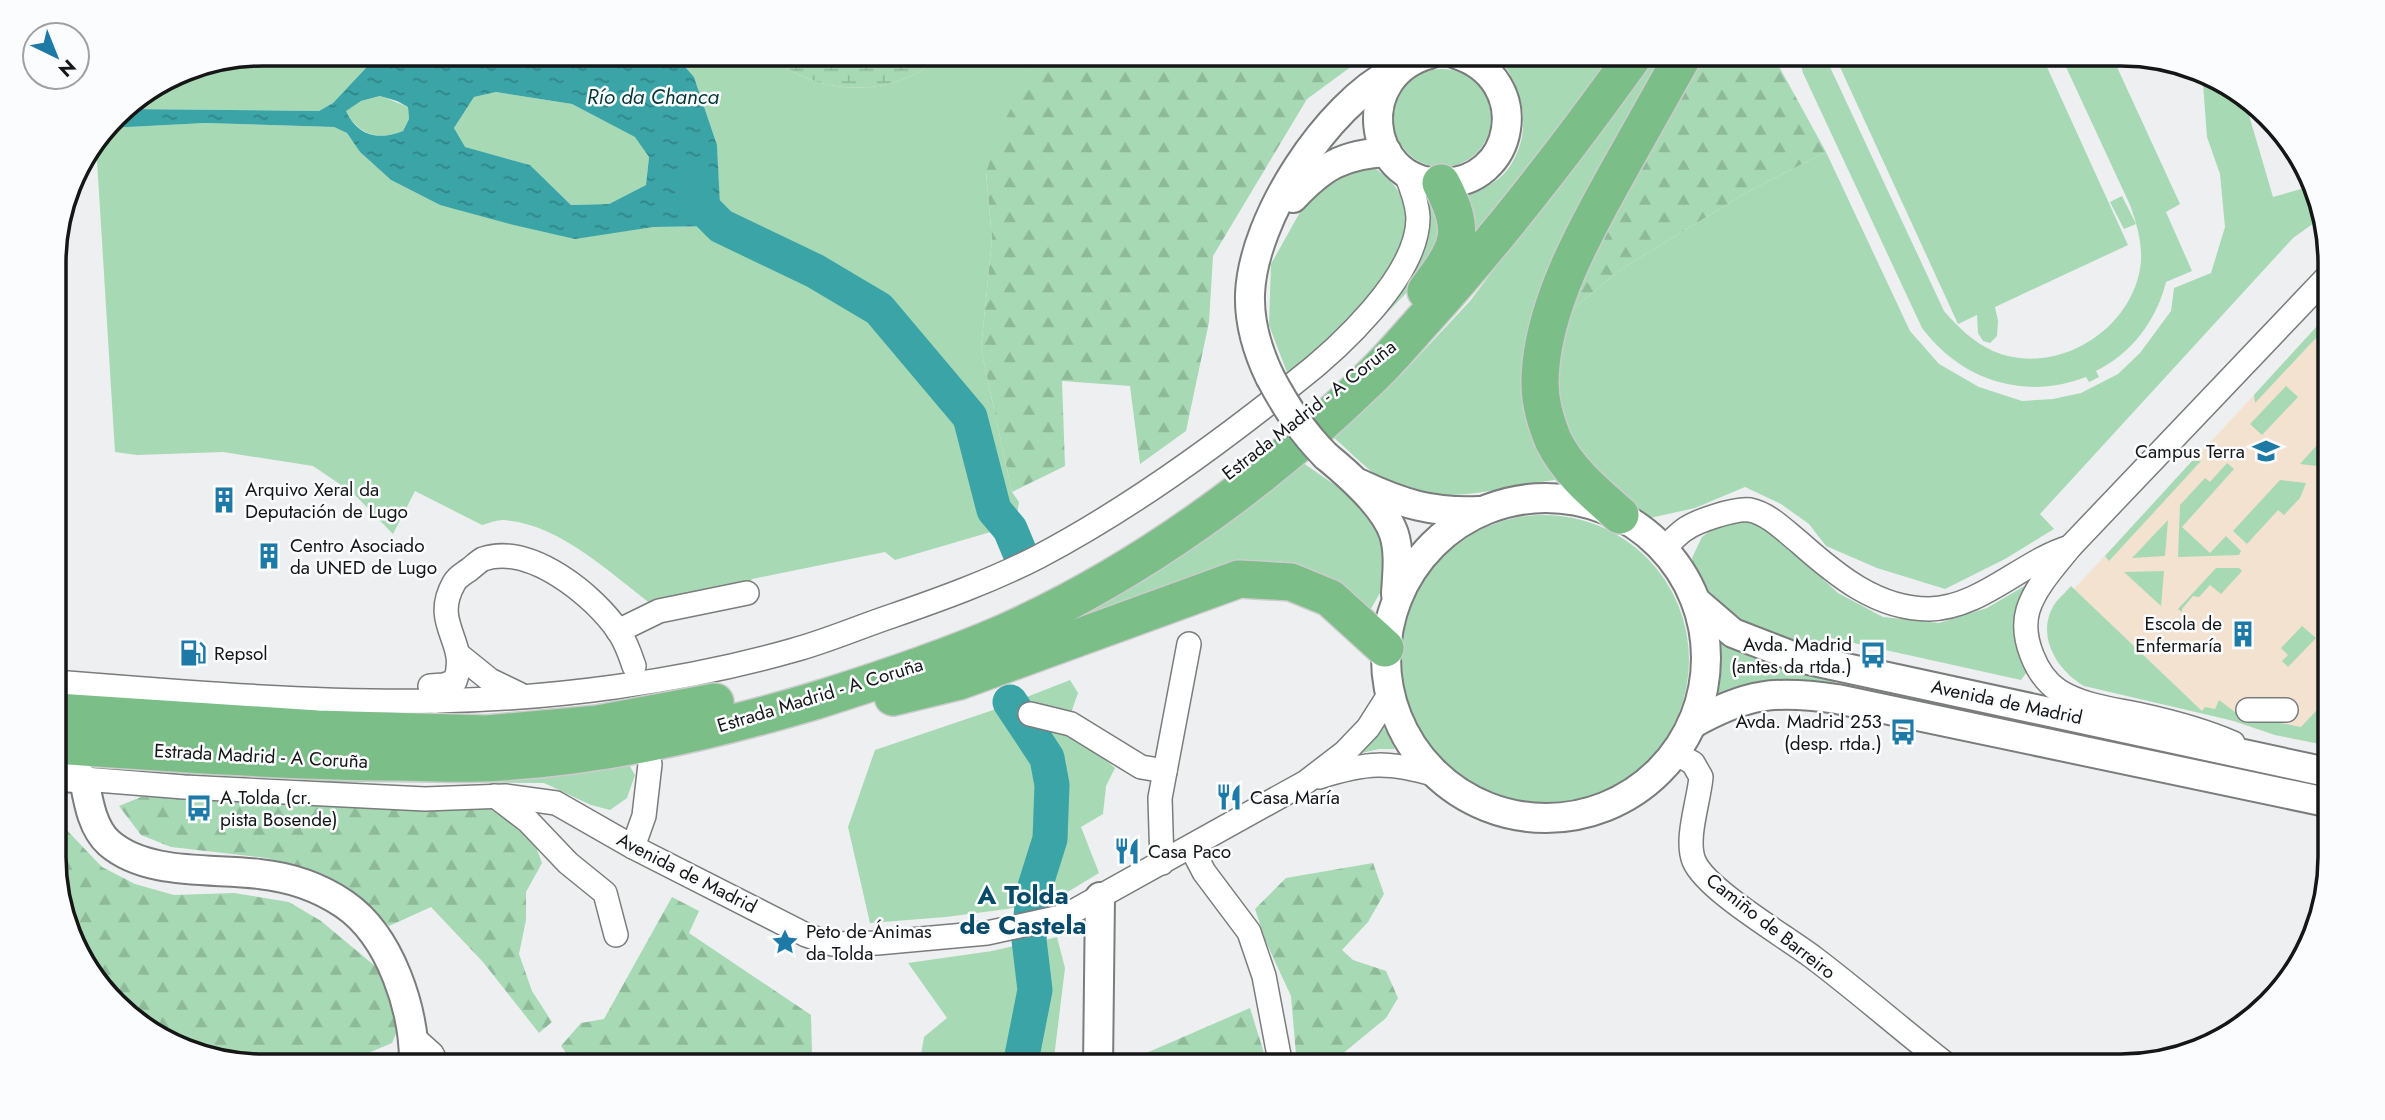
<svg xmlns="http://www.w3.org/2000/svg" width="2385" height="1120" viewBox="0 0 2385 1120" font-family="Jost,sans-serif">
<defs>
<pattern id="forest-firs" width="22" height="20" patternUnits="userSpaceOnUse" patternTransform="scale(1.75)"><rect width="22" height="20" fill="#a7d9b4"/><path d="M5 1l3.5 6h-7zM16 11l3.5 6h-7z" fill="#8fba9a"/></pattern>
<pattern id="wetland-marsh" width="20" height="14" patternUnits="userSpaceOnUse" patternTransform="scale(1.75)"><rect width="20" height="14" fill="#a7d9b4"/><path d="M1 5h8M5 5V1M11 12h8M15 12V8" fill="none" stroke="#8fba9a"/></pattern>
<pattern id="water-ripples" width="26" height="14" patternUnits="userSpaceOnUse" patternTransform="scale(1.75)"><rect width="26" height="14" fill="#3aa4a7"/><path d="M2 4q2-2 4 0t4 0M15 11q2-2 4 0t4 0" fill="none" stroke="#308587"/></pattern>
</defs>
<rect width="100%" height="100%" fill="#eeeff1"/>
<polygon fill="#f3e2d0" points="2329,314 2330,746 2275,735 2202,711 2074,589"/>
<g fill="#a7d9b4">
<polygon points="264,54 379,54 333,103 319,111 124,109 184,70"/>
<path d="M674,54H769C815,98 897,100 942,54H1040L1007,118L986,173L992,239L981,349L1012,492L1019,502L1016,520L994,531L895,560L885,552L752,579L746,587L651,604C609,572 558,523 503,520C496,520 489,523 482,525L415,491L393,534L353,493L313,466L223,452L137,455L115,452L96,144L109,128L205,123L334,127L347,133L360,152L391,180L440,205L653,227L720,226L717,145L694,77Z"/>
<path d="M1496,54H1612L1582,97L1465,244L1462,197C1479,190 1497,184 1508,169C1535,132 1523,86 1496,54Z"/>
<path d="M1656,54H1670L1529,391L1555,480C1498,487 1432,512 1379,477C1362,465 1346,448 1330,434L1399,377L1470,301Z"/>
<path d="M1798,54H1826L1830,67L1944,311C1958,327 1973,342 1993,351C2056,378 2134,330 2141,262C2142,242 2137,224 2130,205L2060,54H2111L2180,204L2166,212L2192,271L2166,282C2156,321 2132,353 2096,371L2099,377L2089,382L2086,377C2024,401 1961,380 1922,328L1803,73Z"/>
<polygon points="1834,54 2041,54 2128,245 1995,307 1998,321 1997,336 1990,343 1983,341 1978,333 1977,315 1958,324"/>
<circle cx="1442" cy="118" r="49"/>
<polygon points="2202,70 2246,105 2273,197 2308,187 2321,218 2293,238 2040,514 2054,529 2005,559 1945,589 1877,568 1826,546 1809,524 1781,504 1745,487 1695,508 1650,518 1614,495 1573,447 1561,415 1553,378 1566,315 1621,269 1749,191 1826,152 1910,331 1939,364 1979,387 2022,401 2053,399 2081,393 2118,374 2140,353 2171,311 2174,288 2211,273 2225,227 2220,174 2207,137"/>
<polygon points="496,92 572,104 636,137 649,157 646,185 609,204 571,205 530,165 464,147 454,128 474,97"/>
<path d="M381,96L408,107L409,119L403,131C378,141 359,135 345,111L361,101Z"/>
<path d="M1371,165C1383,174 1394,182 1401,196C1429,254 1326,341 1288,375L1269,325L1271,264L1313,189L1327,174Z"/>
<polygon points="2122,196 2136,224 2124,229 2110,202"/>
<polygon points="1425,199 1433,204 1446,233 1425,274 1376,324 1369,326"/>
<polygon points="2329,313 2329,324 2255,403 2254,395"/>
<polygon points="2286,386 2298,397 2262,435 2250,424"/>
<polygon points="2326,435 2330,438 2330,456 2324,462 2322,461 2317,466 2300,464"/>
<polygon points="1296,458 1361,503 1380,537 1385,571 1380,593 1369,612 1328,583 1280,561 1233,571 990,655"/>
<polygon points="2192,461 2201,461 2109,561 2105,556"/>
<polygon points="2227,463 2234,469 2182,527 2210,553 2226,536 2241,551 2239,555 2178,557 2180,505 2205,478 2210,482"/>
<polygon points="2280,480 2306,483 2300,498 2284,515 2278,510 2247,544 2233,531"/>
<circle cx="1544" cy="660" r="145"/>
<polygon points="2168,520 2165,556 2132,558"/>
<polygon points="1723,521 1747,522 1769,530 1838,593 1883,617 1939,623 1987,608 2033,581 2029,669 2021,680 1831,638 1829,649 1787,639 1760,629 1738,618 1698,581 1692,558 1702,537"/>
<polygon points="2216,568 2239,568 2242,571 2221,594 2210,585 2199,597 2193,596 2182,609 2182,612 2178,609"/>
<polygon points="2164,571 2161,606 2124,572"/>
<path d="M2071,586L2202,711L2205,707L2215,709L2219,700L2239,715L2301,727L2330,696V746L2275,735L2234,721L2084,686C2056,670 2034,633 2056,602C2060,597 2066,592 2071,586Z"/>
<polygon points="2302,626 2316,638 2288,667 2282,661 2288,655 2281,648"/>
<path d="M1721,639L1750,656L1776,667L1836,680L1834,685C1785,677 1764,677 1717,698L1721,675Z"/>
<polygon points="1070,680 1078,693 1066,727 1115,768 1106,786 1103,814 1081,827 1099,873 1056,899 1007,909 946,917 870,923 848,827 875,750 999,708"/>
<polygon points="1847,680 2268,772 2266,779 1845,689"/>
<polygon points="1380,720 1395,749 1379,749 1353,755"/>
<polygon points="628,763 635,775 627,798 610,810 591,805 544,783 311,782 145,773 144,764"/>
<polygon points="1057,937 1065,968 1053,1066 1028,1066 1043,982 1033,943"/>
<polygon points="1026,943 1028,1008 1016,1066 925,1066 921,1055 924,1037 947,1018 908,963 992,951"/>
</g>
<g fill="url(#forest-firs)">
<polygon points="1040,54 1344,54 1352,66 1307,99 1213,256 1209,322 1186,431 1140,464 1130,386 1062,381 1065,466 1012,492 981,349 992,239 986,172 1006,118"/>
<polygon points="1705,54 1776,54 1777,63 1826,152 1749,191 1621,269 1566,315 1612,211"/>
<polygon points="141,797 520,805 542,863 526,892 526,920 519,954 532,991 552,1022 539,1033 483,962 431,907 389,926 361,897 323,874 267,858 171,847 141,835 119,806"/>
<polygon points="56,821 60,823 102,867 135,884 174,895 234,893 289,902 321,921 387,976 400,1024 392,1043 342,1064 328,1066 264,1066 183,1050 97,983 56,884"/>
<polygon points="1373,863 1384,894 1368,922 1342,950 1353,960 1386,971 1398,998 1386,1018 1341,1055 1336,1066 1297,1066 1291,996 1266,942 1255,909 1286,878"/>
<polygon points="672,897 699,911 689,933 811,1015 812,1054 789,1066 576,1066 561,1046 581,1023 604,1019"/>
<polygon points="1250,1008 1268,1066 1121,1066 1121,1064"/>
</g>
<path fill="url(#wetland-marsh)" d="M769,54H942C897,100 815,98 769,54Z"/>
<g fill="url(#water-ripples)" fill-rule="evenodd">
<path d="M379,54H674L694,77L717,145L721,226L653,227L575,239L514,225L440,205L391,180L360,152L347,133L334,127L205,123L109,128L124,109L319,111L333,103ZM496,92L572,104L635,137L649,157L646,185L609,204L571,205L530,165L465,147L454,128L474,97ZM380,96L397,101L408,107L409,119L403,131C379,141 357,136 346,111L361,101Z"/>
<polygon points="1026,943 1033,943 1043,982 1028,1066 1016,1066 1028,1008"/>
</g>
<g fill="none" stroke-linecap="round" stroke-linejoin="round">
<g stroke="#3aa4a7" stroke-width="35">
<polyline points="692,188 704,209 721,226 815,271 879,309 970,417 994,510 1010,529 1020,553"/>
<polyline points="1010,702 1047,758 1052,785 1050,839 1033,893 1029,940 1035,990 1020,1066"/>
</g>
<g stroke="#7b7c7d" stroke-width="26">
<g id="minor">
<path d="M1664,548C1671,542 1677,535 1684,530C1696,521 1735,508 1750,510C1769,514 1784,530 1799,542C1836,575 1877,609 1929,609C1981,608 2021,562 2070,547"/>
<polyline points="618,631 659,611 747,593"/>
<polyline points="459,655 490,680 519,694"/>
<path d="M56,682C181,692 309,703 435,701C552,699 682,682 794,650C827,641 859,627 892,616C941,599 991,581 1038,557C1129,509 1213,448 1293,384C1336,351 1419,276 1418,217C1417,202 1411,186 1405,172"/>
<path d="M435,701L430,686L444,685L455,681C470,642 430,625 454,583C457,577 465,573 470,569C474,566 479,561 483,559C530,543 594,595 619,632C626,642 630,654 634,666"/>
<polyline points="2248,710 2286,710"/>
<polyline points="1030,714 1071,724 1141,767 1165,771"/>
<path d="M2233,743C2203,730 2173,722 2141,715C2113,709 2083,706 2059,691C2036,676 2020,637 2028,610C2035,587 2055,566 2070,547L2329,275"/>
<path d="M1675,753L1693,763L1701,777C1699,801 1685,839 1694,861C1706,890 1785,936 1814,958C1859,992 1902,1030 1947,1065"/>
<path d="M1319,777C1367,762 1388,761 1436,775"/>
<polyline points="84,779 184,787 425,799 505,796 556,803 633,847 806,935 832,944 877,943 987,933 1065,916 1306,782 1345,752 1368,728 1389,695"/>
<polyline points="495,796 528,821 568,863 605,893 616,935"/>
<polyline points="633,847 644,816 650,764"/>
<polyline points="1191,847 1204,872 1249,932 1264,976 1281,1066"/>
<polyline points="1162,863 1160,798 1189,644"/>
<polyline points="412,1036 432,1054 438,1066"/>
</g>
</g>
<g stroke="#7b7c7d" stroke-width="32">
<g id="tertiary">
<path d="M1430,54C1354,74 1365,180 1439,183C1516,186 1535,79 1456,54"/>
<path d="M1293,198C1322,167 1343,154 1387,152"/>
<path d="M1270,377C1257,350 1249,324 1250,294C1253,218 1327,105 1394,71"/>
<path d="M1326,456C1348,474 1385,507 1394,534C1400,553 1397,575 1396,594"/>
<path d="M1360,484C1402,504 1433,513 1479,511"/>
<circle cx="1546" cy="658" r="160"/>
<polyline points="1697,602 1733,633 1795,657 2331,773"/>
<path d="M1692,724C1747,693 1775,690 1837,699L2331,803"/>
<path d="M56,776L84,779C88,800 92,828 109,843C147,876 212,868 259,874C288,877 319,887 344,904C391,936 415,1011 414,1066"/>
<polyline points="1098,1066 1100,897"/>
</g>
</g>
<g stroke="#ccc" stroke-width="40">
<g id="trunk">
<path d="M1426,291C1458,248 1468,234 1441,183"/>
<path d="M1620,515C1595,493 1568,471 1553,440C1546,423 1540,401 1540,383C1540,308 1588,225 1624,161C1644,125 1664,90 1684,54"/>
<polyline points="893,697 959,681 1239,579 1291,582 1330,598 1385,648"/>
<polyline points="56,712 317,729 487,734 598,724 715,702"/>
<path d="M56,745C169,753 282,761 396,762C424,762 452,764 479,763C592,759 706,733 814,701C878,681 942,660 1004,633C1138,573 1262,483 1366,382C1389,361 1408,337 1429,314C1503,232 1570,145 1635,54"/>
</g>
</g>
<use href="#minor" stroke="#fff" stroke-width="23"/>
<use href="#tertiary" stroke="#fff" stroke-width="28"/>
<use href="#trunk" stroke="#7bbe88" stroke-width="37"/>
<g stroke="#7b7c7d" stroke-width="32" stroke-linecap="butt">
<path id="tertiary-bridge" d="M1270,377C1286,407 1302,432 1326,456"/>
</g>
<use href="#tertiary-bridge" stroke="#fff" stroke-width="28"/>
</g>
<defs>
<g id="university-bare" transform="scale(2.1)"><path d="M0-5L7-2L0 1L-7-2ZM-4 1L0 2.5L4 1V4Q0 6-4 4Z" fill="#1d7aa7" stroke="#fbfcfe" stroke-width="2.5" paint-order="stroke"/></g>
<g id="building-bare" transform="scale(2.1)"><path d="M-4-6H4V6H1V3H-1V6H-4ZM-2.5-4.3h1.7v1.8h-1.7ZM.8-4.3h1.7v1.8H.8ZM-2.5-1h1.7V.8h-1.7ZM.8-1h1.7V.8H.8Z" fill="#1d7aa7" stroke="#fbfcfe" stroke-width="2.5" paint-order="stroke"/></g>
<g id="fuel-bare" transform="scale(2.1)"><path d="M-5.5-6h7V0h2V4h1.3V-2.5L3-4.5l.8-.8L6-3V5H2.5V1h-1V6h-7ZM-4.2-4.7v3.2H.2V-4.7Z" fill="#1d7aa7" stroke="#fbfcfe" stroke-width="2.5" paint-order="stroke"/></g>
<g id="bus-bare" transform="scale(2.1)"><path d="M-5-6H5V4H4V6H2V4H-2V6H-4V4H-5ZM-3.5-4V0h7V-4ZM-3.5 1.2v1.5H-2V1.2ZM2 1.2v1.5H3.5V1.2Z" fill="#1d7aa7" stroke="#fbfcfe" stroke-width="2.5" paint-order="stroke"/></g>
<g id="restaurant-bare" transform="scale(2.1)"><path d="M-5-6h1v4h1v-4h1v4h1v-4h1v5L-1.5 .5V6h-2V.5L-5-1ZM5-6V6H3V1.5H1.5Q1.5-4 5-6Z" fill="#1d7aa7" stroke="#fbfcfe" stroke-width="2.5" paint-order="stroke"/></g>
<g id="sight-bare" transform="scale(2.1)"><path d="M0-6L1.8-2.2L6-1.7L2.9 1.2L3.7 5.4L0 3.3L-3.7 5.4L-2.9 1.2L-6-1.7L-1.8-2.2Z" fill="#1d7aa7" stroke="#fbfcfe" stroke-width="2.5" paint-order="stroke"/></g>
</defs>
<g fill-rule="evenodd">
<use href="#university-bare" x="2266" y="451"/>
<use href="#building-bare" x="224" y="500"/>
<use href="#building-bare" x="269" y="556"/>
<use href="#building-bare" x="2243" y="634"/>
<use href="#fuel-bare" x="193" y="653"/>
<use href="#bus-bare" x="1873" y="655"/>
<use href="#bus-bare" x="1903" y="732"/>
<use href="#restaurant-bare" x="1229" y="797"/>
<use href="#bus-bare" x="199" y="808"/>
<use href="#restaurant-bare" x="1127" y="851"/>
<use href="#sight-bare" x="785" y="942"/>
</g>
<g text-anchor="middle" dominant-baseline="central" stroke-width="5" stroke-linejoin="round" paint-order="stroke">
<g font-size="19" fill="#161617" stroke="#fbfcfe">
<text transform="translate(1309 410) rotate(-38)">Estrada Madrid - A Coruña</text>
<text transform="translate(820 695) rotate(-17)">Estrada Madrid - A Coruña</text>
<text transform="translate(2007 702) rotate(12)">Avenida de Madrid</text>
<text transform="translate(261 756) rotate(3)">Estrada Madrid - A Coruña</text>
<text transform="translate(687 873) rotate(27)">Avenida de Madrid</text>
<text transform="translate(1771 926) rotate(38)">Camiño de Barreiro</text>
</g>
<g font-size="19" fill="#161617" stroke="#fbfcfe" text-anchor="start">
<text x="2245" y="451" text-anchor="end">Campus Terra</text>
<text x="245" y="489">Arquivo Xeral da<tspan x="245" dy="22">Deputación de Lugo</tspan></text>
<text x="290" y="545">Centro Asociado<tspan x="290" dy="22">da UNED de Lugo</tspan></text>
<text x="2222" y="623" text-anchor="end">Escola de<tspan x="2222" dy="22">Enfermaría</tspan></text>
<text x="1852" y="644" text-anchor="end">Avda. Madrid<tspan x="1852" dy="22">(antes da rtda.)</tspan></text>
<text x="214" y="653">Repsol</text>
<text x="1882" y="721" text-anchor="end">Avda. Madrid 253<tspan x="1882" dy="22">(desp. rtda.)</tspan></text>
<text x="220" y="797">A Tolda (cr.<tspan x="220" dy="22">pista Bosende)</tspan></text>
<text x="1250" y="797">Casa María</text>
<text x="1148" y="851">Casa Paco</text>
<text x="806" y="931">Peto de Ánimas<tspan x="806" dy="22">da Tolda</tspan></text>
</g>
<g font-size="21" font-style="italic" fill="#043739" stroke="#fbfcfe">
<text x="653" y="97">Río da Chanca</text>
</g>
<g font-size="26" font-weight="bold" fill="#084a6a" stroke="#fbfcfe">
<text x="1023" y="895">A Tolda<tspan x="1023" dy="30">de Castela</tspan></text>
</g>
</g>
<path d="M0 0H2385V1120H0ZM263 66H2121A197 197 0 0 1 2318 263V857A197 197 0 0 1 2121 1054H263A197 197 0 0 1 66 857V263A197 197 0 0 1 263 66Z" fill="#fbfcfe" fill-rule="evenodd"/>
<path fill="none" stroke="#161617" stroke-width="3.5" d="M263 66H2121A197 197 0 0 1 2318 263V857A197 197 0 0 1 2121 1054H263A197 197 0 0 1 66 857V263A197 197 0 0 1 263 66Z"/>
<g transform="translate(56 56) rotate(137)"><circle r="33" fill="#fbfcfe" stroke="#9fa0a2" stroke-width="2"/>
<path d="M0-5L12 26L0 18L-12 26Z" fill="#1d7aa7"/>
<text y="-10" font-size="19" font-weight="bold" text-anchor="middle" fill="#161617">N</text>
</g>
</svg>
